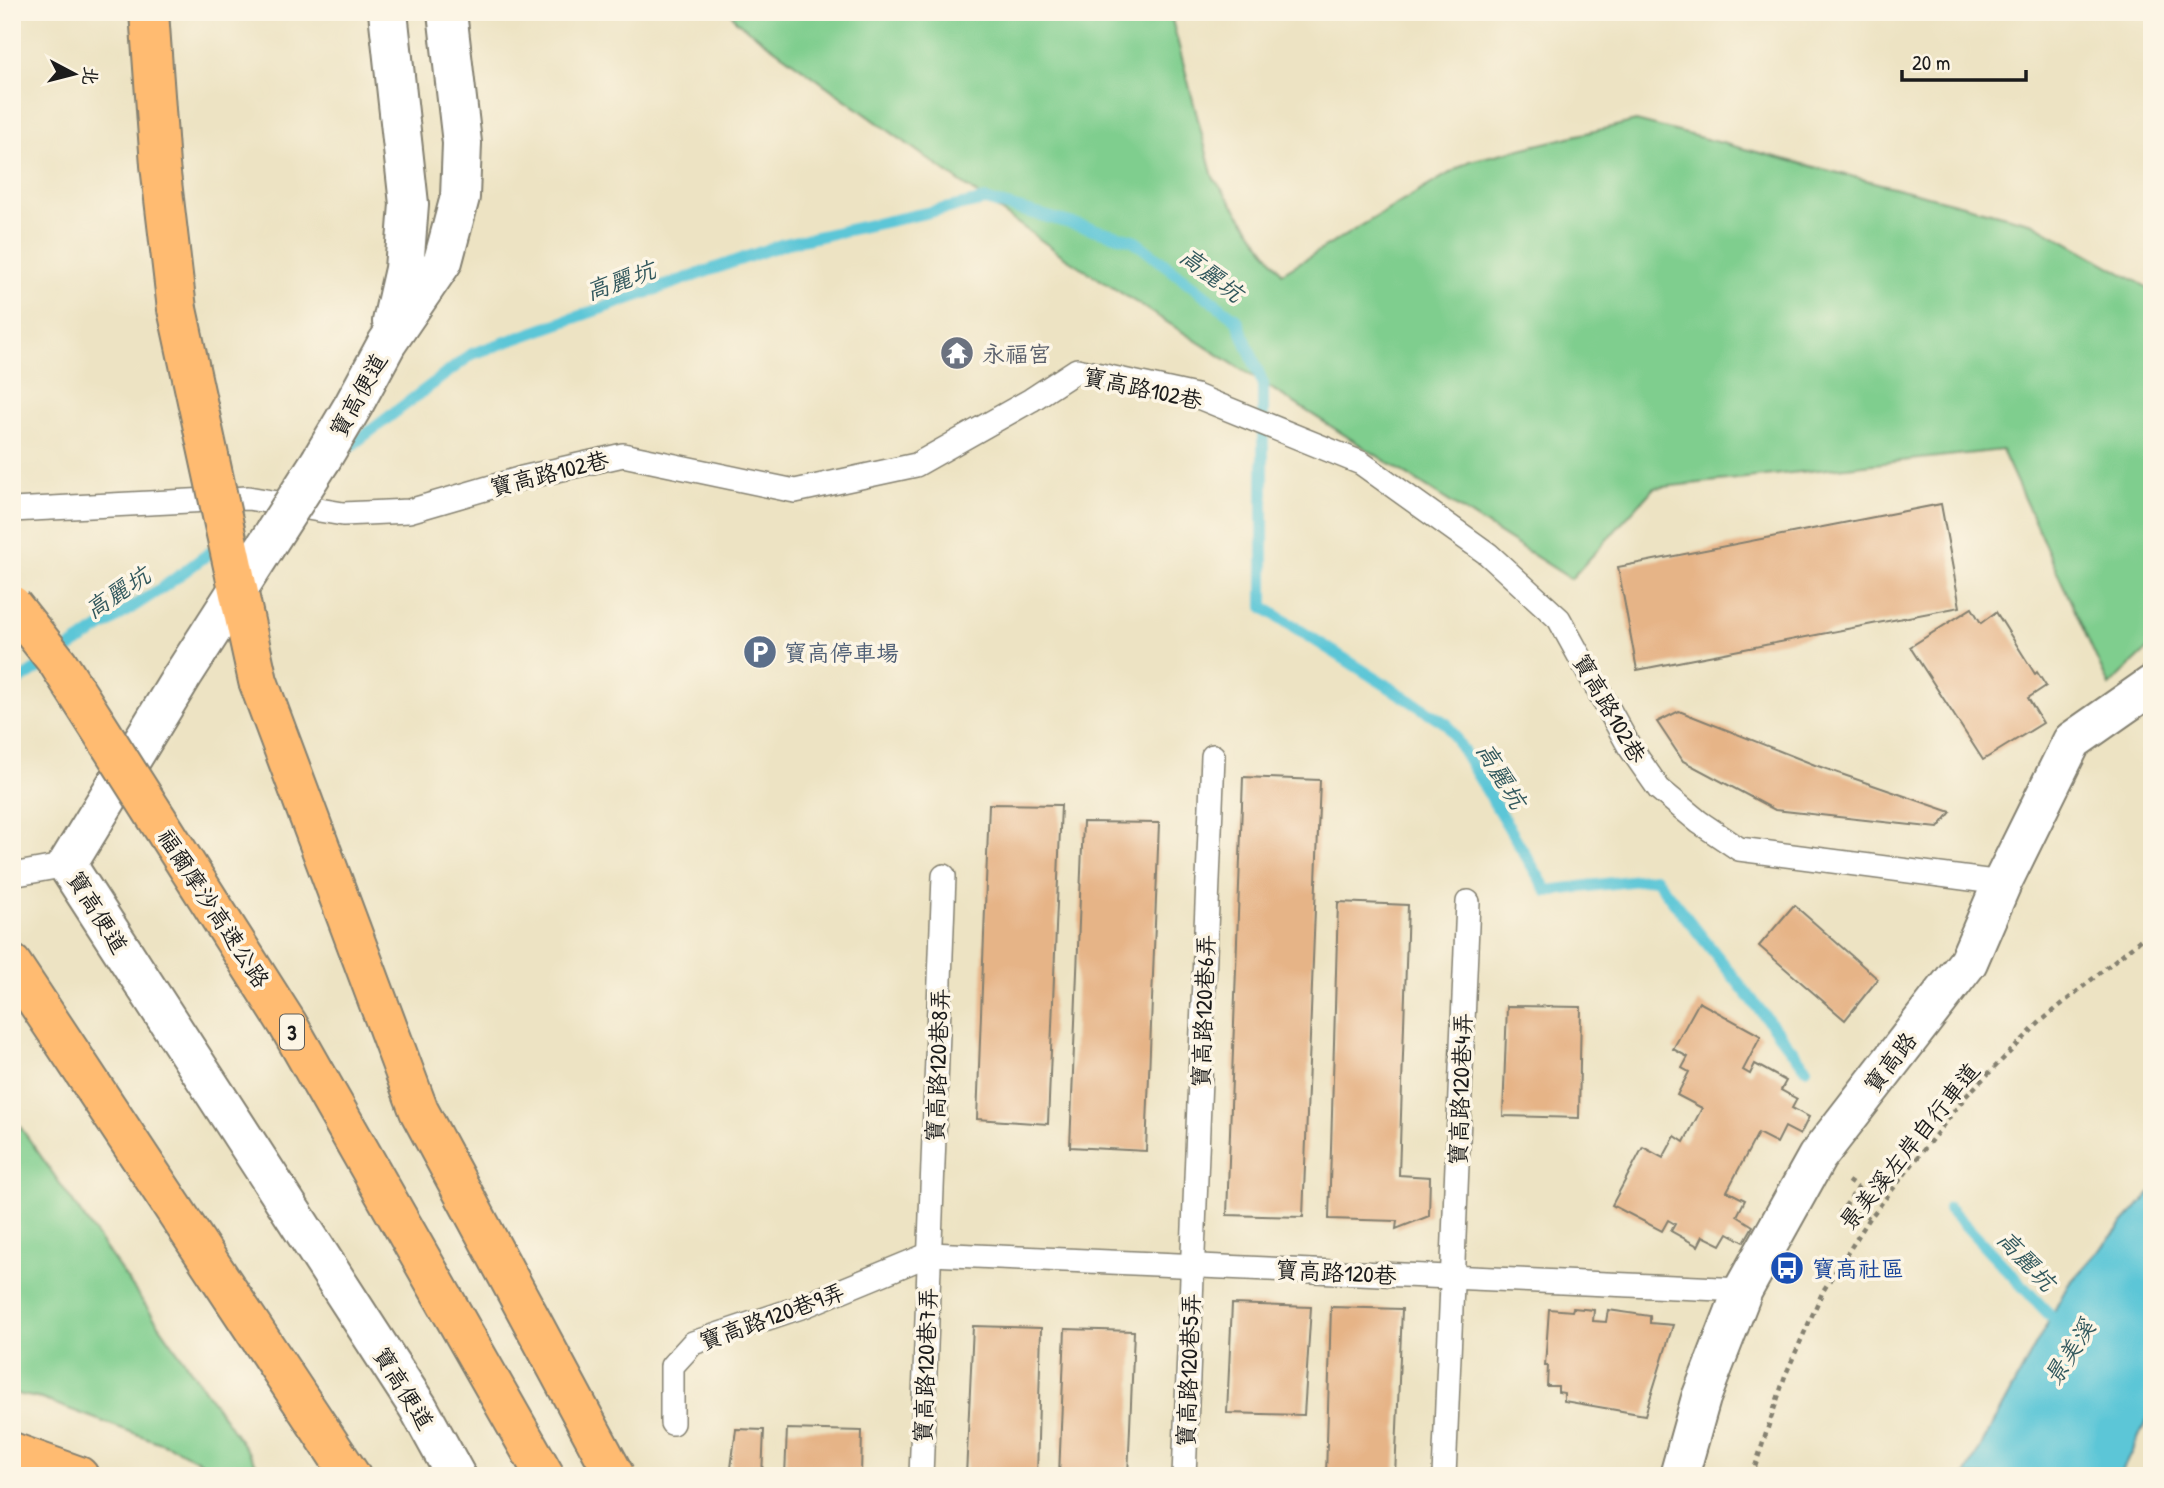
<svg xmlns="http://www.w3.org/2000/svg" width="2164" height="1488" viewBox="0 0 2164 1488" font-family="'Patrick Hand','LXGW WenKai TC',sans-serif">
<rect width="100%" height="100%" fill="#fcf5e5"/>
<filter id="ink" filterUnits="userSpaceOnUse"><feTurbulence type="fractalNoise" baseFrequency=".0143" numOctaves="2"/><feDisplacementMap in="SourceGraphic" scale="14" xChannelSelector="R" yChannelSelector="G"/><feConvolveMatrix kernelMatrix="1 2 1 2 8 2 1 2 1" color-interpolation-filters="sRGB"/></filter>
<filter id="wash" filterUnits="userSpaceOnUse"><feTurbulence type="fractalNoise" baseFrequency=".00686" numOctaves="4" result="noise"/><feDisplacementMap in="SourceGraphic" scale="28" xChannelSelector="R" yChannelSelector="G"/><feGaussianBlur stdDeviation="1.57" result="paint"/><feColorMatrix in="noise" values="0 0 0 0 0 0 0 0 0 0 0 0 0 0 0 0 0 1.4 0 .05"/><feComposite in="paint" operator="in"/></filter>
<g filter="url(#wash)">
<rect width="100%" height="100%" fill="#ede3c3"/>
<g fill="#7fce8e" stroke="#4e7555" stroke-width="2">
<polygon points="731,12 1170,12 1213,177 1282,273 1470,161 1636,121 2033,223 2152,290 2152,645 2109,686 2002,450 1654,488 1571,579 1063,256 736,21"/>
<polygon points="12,1115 265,1476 228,1476 174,1448 42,1399 12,1393"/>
</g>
<polygon fill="#5cc6d7" stroke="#3c717a" stroke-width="2" points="2152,1191 2152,1409 2120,1476 1965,1476 2068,1285"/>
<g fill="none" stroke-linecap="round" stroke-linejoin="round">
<g stroke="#5cc6d7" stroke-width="12">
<polyline points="340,454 472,354 784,244 985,200 1133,240 1237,320 1263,384 1263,607 1447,724 1547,891 1655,878 1806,1068"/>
<polyline points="12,685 165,586 224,542"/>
<polyline points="1949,1208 2061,1327"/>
</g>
</g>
<g id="blocks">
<g fill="#e6b487">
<polygon points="1941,504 1960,607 1637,670 1618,567"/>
<polygon points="1972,608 1981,623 1996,612 2035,674 2037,672 2046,686 2028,698 2043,723 1983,760 1910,647"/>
<polygon points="1679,711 1815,765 1951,812 1938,828 1775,810 1683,761 1657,722"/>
<polygon points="1243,777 1320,780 1303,1217 1227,1215"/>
<polygon points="989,804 1061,805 1048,1124 977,1119"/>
<polygon points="1083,822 1159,823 1146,1151 1070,1147"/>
<polygon points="1338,902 1408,905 1399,1175 1430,1177 1429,1216 1396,1229 1397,1221 1329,1219"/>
<polygon points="1794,905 1878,979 1845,1020 1759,946"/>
<polygon points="1699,1002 1761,1036 1743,1070 1750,1074 1755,1064 1786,1081 1781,1090 1797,1099 1792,1108 1809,1117 1800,1135 1785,1127 1777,1143 1758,1133 1727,1191 1745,1200 1737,1216 1753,1226 1744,1242 1728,1233 1721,1245 1703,1236 1698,1246 1671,1231 1675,1224 1668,1220 1662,1231 1612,1205 1643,1147 1663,1158 1675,1136 1684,1142 1702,1108 1677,1095 1689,1072 1682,1068 1688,1057 1673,1049"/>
<polygon points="1507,1006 1581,1007 1579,1118 1503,1116"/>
<polygon points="1232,1304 1311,1307 1304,1415 1227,1413"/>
<polygon points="1331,1307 1402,1309 1395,1476 1326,1476"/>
<polygon points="1573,1308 1594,1310 1593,1321 1606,1322 1608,1310 1650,1316 1650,1323 1673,1325 1645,1415 1564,1401 1564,1393 1558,1392 1558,1386 1547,1386 1548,1366 1545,1366 1549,1309 1572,1311"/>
<polygon points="973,1326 1041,1328 1037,1476 966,1476"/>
<polygon points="1065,1329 1134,1331 1128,1476 1059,1476"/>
<polygon points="736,1429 764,1430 762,1476 730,1476"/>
<polygon points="787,1429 862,1431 861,1476 785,1476"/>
</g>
</g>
</g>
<g filter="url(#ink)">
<use href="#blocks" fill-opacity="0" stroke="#848070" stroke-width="2"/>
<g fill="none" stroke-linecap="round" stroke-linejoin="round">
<g stroke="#848070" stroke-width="26">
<g id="lane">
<polyline points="12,510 248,498 343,514 409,511 522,478 623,455 795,491 916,465 1031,400 1077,370 1196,396 1361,463 1488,554 1559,619 1629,746 1659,789 1699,822 1739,849 2002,883"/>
<polyline points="12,875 67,865"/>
<polyline points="672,1423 672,1366 693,1343 804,1306 930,1254 1743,1290"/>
<polyline points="921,1476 944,876"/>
<polyline points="1184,1476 1213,756"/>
<polyline points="1444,1476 1468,902"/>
</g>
</g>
<g stroke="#848070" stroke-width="42">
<g id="street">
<polyline points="388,12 409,204 404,269 392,322"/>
<polyline points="321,460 353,406 387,343 443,261 460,197 462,143 447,12"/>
<polyline points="181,678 67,865 418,1407 456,1476"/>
<polyline points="1679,1476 1701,1398 1743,1290 1817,1157 1968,962 2002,883 2072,741 2152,685"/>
</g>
</g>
<g stroke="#848070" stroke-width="42">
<g id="highway">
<polyline points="149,12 160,165 177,309"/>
<polyline points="12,964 351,1476"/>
<polyline points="12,1452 79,1476"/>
</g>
</g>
<g stroke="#848070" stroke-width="4.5" stroke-dasharray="5 5" stroke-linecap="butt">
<polyline points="1848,1181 1858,1188 1840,1213 1849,1219 1856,1208 1869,1218"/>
<polyline points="1752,1476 1785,1376 1823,1291 1870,1218 1967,1095 2040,1022 2152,930"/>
</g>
<use href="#lane" stroke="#fff" stroke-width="23"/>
<use href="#street" stroke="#fff" stroke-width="38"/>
<use href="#highway" stroke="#ffbb71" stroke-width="38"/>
<g stroke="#848070" stroke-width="42" stroke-linecap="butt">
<polyline id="street-bridge" points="181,678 321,460"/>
</g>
<g stroke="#848070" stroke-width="42" stroke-linecap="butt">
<g id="highway-bridge">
<polyline points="177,309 258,681 419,1111 615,1476"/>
<polyline points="12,605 58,663 287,1023 545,1476"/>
</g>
</g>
<use href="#street-bridge" stroke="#fff" stroke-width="38"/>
<use href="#highway-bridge" stroke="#ffbb71" stroke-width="38"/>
</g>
</g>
<defs>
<g id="temple-disc" transform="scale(1.75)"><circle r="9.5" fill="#6b7280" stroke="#fcf5e5"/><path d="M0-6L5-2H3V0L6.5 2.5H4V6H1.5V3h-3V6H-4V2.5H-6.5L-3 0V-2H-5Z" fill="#fff"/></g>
<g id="parking-disc" transform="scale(1.75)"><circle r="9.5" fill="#5c6f8a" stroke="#fcf5e5"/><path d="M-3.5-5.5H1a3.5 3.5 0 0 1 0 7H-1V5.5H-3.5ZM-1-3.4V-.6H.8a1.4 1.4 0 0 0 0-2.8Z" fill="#fff"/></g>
<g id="bus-disc" transform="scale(1.75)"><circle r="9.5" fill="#1a4fb4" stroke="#fcf5e5"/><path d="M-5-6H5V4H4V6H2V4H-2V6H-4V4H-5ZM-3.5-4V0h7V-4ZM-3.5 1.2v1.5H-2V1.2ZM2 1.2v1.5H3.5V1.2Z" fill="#fff"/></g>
</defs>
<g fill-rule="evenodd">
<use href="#temple-disc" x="957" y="353"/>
<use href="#parking-disc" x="760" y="652"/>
<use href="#bus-disc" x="1787" y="1268"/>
</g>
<g text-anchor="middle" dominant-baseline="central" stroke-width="7" stroke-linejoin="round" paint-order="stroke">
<rect fill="#fcf5e5" stroke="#5f5d58" stroke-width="2" x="280" y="1014.5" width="24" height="35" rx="5"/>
<g font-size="21" font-weight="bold" fill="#1c1c1c">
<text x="292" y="1032">3</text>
</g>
<g font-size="23" fill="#5b616d" stroke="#fcf5e5" text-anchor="start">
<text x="982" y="353">永福宮</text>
</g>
<g font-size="23" fill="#1c1c1c" stroke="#fcf5e5">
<text transform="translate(1143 388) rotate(12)">寶高路102巷</text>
<text transform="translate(358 395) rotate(-61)">寶高便道</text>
<text transform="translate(549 473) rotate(-14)">寶高路102巷</text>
<text transform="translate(1610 708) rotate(60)">寶高路102巷</text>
<text transform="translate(214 908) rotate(57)">福爾摩沙高速公路</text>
<text transform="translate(98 912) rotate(58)">寶高便道</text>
<text transform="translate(1203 1011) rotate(-88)">寶高路120巷6弄</text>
<text transform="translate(1890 1062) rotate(-52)">寶高路</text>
<text transform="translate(937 1065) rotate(-88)">寶高路120巷8弄</text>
<text transform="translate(1460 1089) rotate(-88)">寶高路120巷4弄</text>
<text transform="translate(1909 1146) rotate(-51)">景美溪左岸自行車道</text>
<text transform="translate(1336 1272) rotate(3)">寶高路120巷</text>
<text transform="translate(772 1316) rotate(-20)">寶高路120巷9弄</text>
<text transform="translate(925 1365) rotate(-88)">寶高路120巷7弄</text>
<text transform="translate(1188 1370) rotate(-88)">寶高路120巷5弄</text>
<text transform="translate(404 1388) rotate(58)">寶高便道</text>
</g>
<g font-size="23" fill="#4e5e75" stroke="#fcf5e5" text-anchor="start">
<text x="784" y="652">寶高停車場</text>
</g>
<g font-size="23" fill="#164399" stroke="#fcf5e5" text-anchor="start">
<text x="1812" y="1268">寶高社區</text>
</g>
<g font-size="24" font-style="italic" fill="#32585d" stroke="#fcf5e5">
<text transform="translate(1212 274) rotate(38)">高麗坑</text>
<text transform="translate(620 280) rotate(-19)">高麗坑</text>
<text transform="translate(117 592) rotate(-33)">高麗坑</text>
<text transform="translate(1502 775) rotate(59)">高麗坑</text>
<text transform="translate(2027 1260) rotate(47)">高麗坑</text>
<text transform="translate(2069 1352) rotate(-57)">景美溪</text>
</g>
</g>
<rect width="2164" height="1488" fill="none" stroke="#fcf5e5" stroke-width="42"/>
<g transform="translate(74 74) rotate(97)" stroke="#fcf5e5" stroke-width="5" paint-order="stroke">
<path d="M0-5L12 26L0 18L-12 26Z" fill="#1c1c1c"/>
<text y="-10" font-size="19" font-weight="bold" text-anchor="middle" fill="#1c1c1c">北</text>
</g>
<path d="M1902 70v10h124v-10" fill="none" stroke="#1c1c1c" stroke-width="3.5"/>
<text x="1912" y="70" font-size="21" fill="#1c1c1c" stroke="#fcf5e5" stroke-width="5" paint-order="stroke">20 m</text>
</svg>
